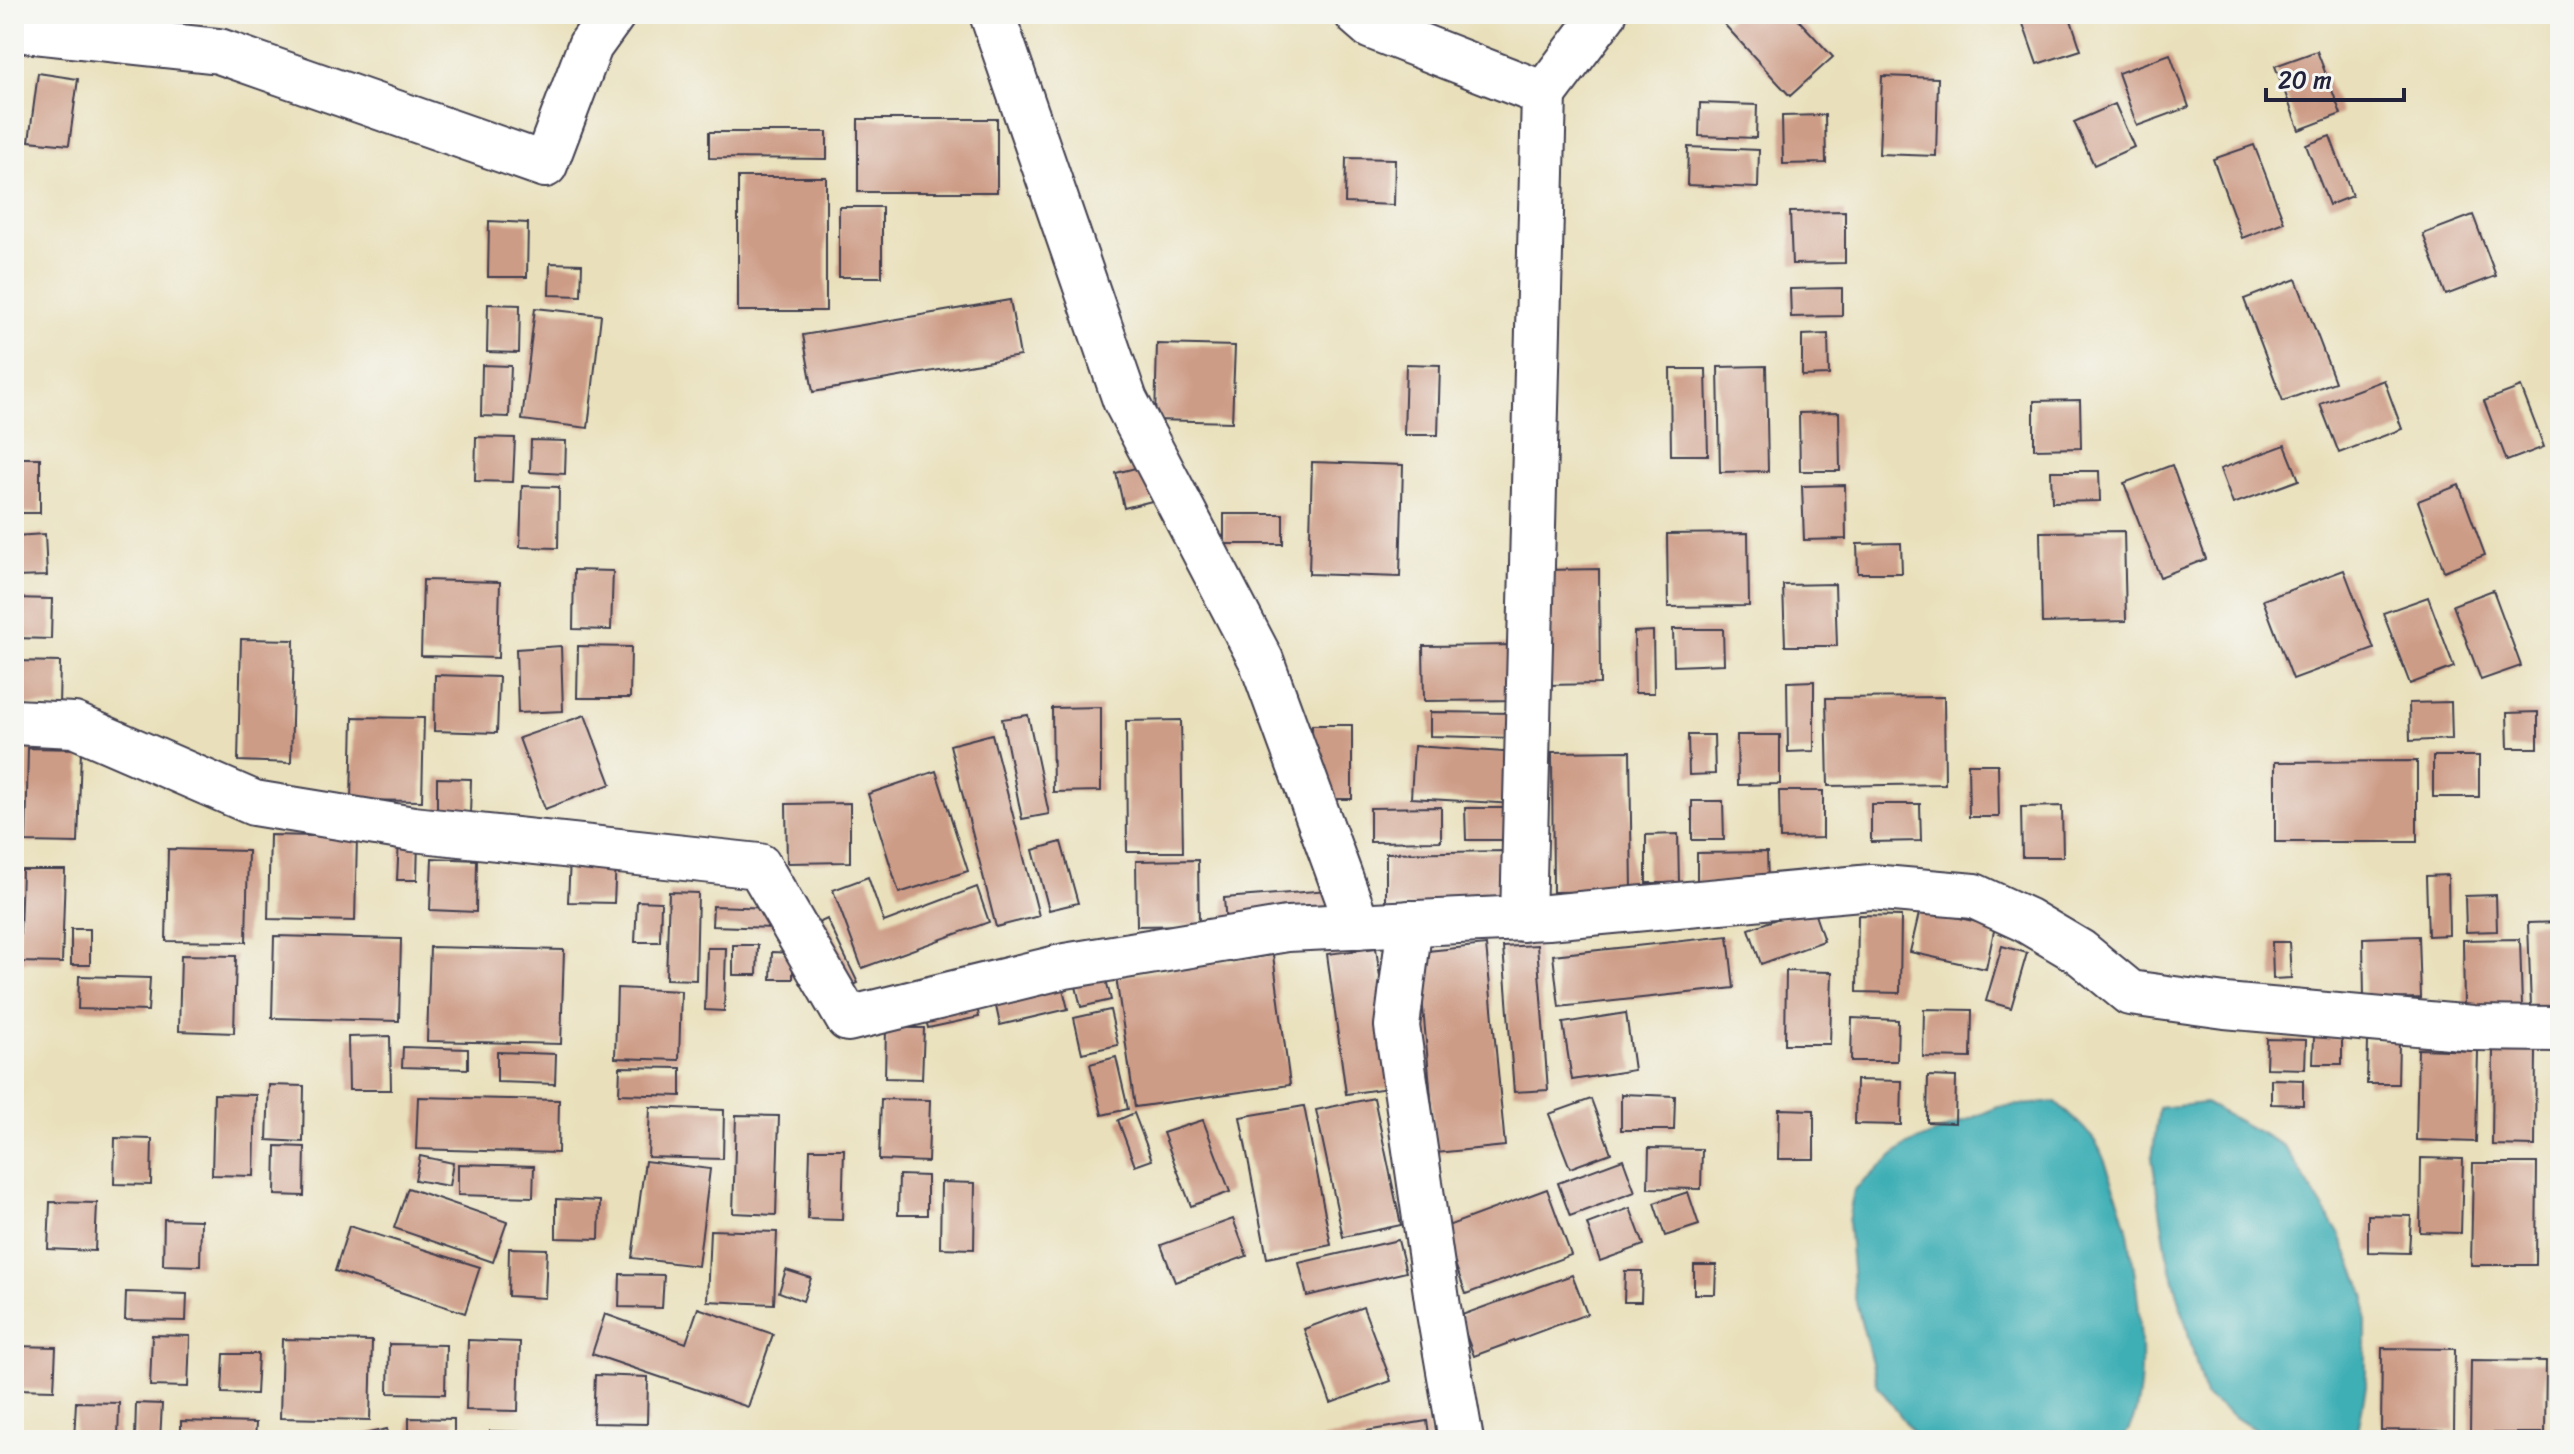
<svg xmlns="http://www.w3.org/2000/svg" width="2574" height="1454" viewBox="0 0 2574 1454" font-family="Sriracha,sans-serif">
<rect width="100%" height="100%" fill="#f6f6f2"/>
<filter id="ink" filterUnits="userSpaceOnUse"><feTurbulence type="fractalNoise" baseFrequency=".0125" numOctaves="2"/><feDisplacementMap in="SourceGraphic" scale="16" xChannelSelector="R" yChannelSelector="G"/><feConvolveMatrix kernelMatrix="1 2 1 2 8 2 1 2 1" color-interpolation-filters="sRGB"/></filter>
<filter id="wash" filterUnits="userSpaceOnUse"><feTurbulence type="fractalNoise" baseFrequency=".006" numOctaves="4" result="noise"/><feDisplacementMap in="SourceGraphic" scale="32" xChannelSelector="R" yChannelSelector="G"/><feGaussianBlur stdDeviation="1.8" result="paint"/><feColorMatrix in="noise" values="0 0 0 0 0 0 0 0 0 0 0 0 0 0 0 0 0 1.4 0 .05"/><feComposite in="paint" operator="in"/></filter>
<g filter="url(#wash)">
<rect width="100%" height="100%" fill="#e9e0bb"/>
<g fill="#3eafb5" stroke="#306878" stroke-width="2">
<path d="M2056,1102C2069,1115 2089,1130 2098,1146C2106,1161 2125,1216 2128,1233C2136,1276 2157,1410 2120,1440H1919L1878,1386L1854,1294L1848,1221L1854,1190L1905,1146L1998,1107Z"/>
<path d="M2205,1103L2284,1146L2340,1235L2366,1298V1387L2357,1437C2328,1441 2291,1445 2263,1433C2243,1425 2223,1408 2205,1396L2167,1254L2152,1158L2159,1108Z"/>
</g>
<g id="blocks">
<g fill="#cd9c86">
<polygon points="1735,14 1793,14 1833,57 1790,96 1724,24"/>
<polygon points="2044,14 2069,14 2081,50 2037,64 2022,21"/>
<polygon points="2317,51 2341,114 2299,130 2275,66"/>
<polygon points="2170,54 2189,107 2137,126 2118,73"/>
<polygon points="38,73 78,79 69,145 29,141"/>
<polygon points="1882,76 1938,78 1936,156 1879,154"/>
<polygon points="1700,103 1757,105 1756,138 1699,136"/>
<polygon points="2115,104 2134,147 2094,165 2074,122"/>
<polygon points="1825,115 1826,163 1783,164 1782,116"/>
<rect x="858" y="119" width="139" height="73"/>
<polygon points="709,132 827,132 827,159 709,158"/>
<polygon points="2330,136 2352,196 2329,205 2306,145"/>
<polygon points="2254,145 2284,222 2242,238 2213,159"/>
<polygon points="1688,147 1759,150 1758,188 1687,185"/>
<polygon points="1346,158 1395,159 1394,205 1345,203"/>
<rect x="738" y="177" width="88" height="134"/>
<rect x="839" y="207" width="43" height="70"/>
<polygon points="1845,211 1845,263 1792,264 1790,212"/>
<polygon points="2473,215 2496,276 2446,295 2423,234"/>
<polygon points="489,221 528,223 527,277 488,277"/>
<polygon points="550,263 582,264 581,296 549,295"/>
<polygon points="2296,279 2335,382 2283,401 2244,299"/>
<polygon points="1842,288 1842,316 1791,317 1790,289"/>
<polygon points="1010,300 1020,356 813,392 803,335"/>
<polygon points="488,304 520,305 519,353 487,352"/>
<polygon points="535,308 601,315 588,428 522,420"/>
<polygon points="1828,334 1829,375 1802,376 1802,335"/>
<polygon points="1157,344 1235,346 1232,422 1155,420"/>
<polygon points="1406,364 1440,365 1438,435 1404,435"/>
<polygon points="482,365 511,366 509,417 481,416"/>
<polygon points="1766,366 1768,471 1720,472 1718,367"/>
<polygon points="1670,369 1706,369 1708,455 1671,455"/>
<polygon points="2384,380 2402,429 2339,453 2320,404"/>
<polygon points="2521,387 2544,447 2507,461 2484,401"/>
<polygon points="2080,400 2081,448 2034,449 2034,401"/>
<polygon points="1839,412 1840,471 1800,471 1799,413"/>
<polygon points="476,437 515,438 513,482 475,481"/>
<polygon points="531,440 566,441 565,474 530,472"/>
<polygon points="2285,445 2299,480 2233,504 2220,469"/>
<rect x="14" y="458" width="26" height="55"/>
<polygon points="1312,462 1403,465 1400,577 1309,574"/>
<polygon points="1151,464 1160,499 1124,508 1116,473"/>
<polygon points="2172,465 2206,559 2160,577 2124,483"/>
<polygon points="2051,471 2099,471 2100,501 2052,502"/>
<polygon points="1845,485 1846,539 1804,540 1802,486"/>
<polygon points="2459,485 2485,555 2444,571 2418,501"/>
<polygon points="522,486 559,487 558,548 520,547"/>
<rect x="1224" y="514" width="59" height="30"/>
<polygon points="2124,531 2126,621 2042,623 2040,532"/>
<polygon points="1748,533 1749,606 1668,607 1667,534"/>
<polygon points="45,534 47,576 14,577 14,536"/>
<polygon points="1901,543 1902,573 1858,573 1857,544"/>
<polygon points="1599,569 1600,684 1546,685 1545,570"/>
<polygon points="574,570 613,571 611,630 573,629"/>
<polygon points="2344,570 2374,649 2293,679 2263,600"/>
<polygon points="423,580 500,582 498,658 421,656"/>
<polygon points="1835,584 1837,646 1785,646 1783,585"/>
<polygon points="2493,590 2521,666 2481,680 2453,605"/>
<polygon points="2428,597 2454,667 2410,684 2383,613"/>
<polygon points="14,598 52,599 51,639 14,638"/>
<polygon points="1673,629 1723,629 1724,664 1674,666"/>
<polygon points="1653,631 1654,693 1635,693 1634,632"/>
<polygon points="241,639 294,640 291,763 238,761"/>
<polygon points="1520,645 1521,700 1424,701 1423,646"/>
<polygon points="561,646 563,711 518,713 516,649"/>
<polygon points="578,646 631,647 630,698 577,698"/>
<polygon points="14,661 60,662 59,706 14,705"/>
<polygon points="435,675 499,677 497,733 434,731"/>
<polygon points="1814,681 1814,751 1788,752 1787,682"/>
<polygon points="1944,697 1945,784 1828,786 1826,698"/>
<polygon points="2451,702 2452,739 2410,741 2409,703"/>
<polygon points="1101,707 1101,791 1053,792 1052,708"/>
<polygon points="1430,712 1515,713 1515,738 1430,736"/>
<polygon points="2538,712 2538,748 2508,748 2507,713"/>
<polygon points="585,715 611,784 545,809 519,738"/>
<polygon points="1028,715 1049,814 1022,819 1002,719"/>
<polygon points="353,717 424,718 422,801 351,800"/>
<polygon points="1181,720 1183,852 1127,852 1126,721"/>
<polygon points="1312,725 1352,725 1352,799 1313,799"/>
<polygon points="992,734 1039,916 996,927 950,745"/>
<polygon points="1688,735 1714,735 1715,774 1689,775"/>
<polygon points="1737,735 1780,735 1780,784 1738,785"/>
<polygon points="1414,746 1518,753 1515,804 1411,798"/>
<polygon points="28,748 81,749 78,843 26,842"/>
<polygon points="1630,751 1632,891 1553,892 1552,752"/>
<rect x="2433" y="756" width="46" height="41"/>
<polygon points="2417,761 2417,842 2275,842 2275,762"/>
<polygon points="1968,764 1998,764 1999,817 1969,817"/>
<polygon points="936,771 968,871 899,893 868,794"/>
<polygon points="437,778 471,779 470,817 437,816"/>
<polygon points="1779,791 1823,791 1823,838 1780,839"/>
<polygon points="1692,801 1723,801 1724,840 1692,840"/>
<polygon points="850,803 850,862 787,863 786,804"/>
<polygon points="1871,804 1920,804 1921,841 1871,842"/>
<polygon points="2062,806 2063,857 2022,857 2021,807"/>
<polygon points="1441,807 1441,841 1370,842 1370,808"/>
<polygon points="1465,808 1508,808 1509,840 1466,840"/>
<polygon points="1678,834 1679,883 1646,883 1646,835"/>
<polygon points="270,835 357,837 355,921 268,919"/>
<polygon points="399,840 418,840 417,880 397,880"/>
<polygon points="1061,842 1078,903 1049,910 1033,850"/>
<polygon points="168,849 248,851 246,942 166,941"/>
<polygon points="1505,851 1505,906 1386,907 1386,853"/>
<polygon points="1767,852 1768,883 1697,884 1697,853"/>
<polygon points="432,858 477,860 476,912 430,910"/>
<polygon points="570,858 616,860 614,903 568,902"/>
<polygon points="1198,860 1199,925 1137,926 1136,861"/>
<polygon points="22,870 65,870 62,963 19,962"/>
<polygon points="2448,875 2449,935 2428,936 2426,876"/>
<polygon points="868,877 884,922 977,887 989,922 862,968 833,890"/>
<polygon points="1342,889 1344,916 1226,925 1224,898"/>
<polygon points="669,892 698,893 696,980 666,979"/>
<polygon points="2496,895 2497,931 2466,932 2465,896"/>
<polygon points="637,901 661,902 660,942 635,942"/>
<polygon points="713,906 774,908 773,928 712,926"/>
<polygon points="1812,906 1824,941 1761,964 1749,929"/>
<polygon points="1920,909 1995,926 1986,969 1910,952"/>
<polygon points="1858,915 1901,916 1900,993 1857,992"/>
<polygon points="827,919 858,983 841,991 812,926"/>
<polygon points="2560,922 2560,1007 2531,1008 2528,923"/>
<rect x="71" y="929" width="19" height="36"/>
<polygon points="274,936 401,939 399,1021 272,1018"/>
<polygon points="1728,936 1734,988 1559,1007 1553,955"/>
<polygon points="2419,936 2421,998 2364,999 2363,938"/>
<polygon points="2520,939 2522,1007 2464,1008 2463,940"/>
<polygon points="2272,942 2289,942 2291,978 2273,979"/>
<polygon points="733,945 758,945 757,975 733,975"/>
<polygon points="1486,945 1505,1146 1436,1153 1418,952"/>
<polygon points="1537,945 1548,1090 1514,1092 1503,947"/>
<polygon points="2002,946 2027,953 2011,1008 1986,1001"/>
<polygon points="430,947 564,950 561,1044 427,1041"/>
<polygon points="707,948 726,948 724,1011 705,1010"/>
<polygon points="1376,948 1395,1087 1346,1094 1327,954"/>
<polygon points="772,952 793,953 793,979 771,979"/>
<polygon points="181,955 236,956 234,1033 179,1031"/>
<polygon points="1273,955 1290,1085 1135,1107 1116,977"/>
<polygon points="1104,971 1111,1000 1081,1007 1074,978"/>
<polygon points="1786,971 1832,972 1830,1044 1785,1044"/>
<polygon points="79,976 150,978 148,1011 78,1009"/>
<polygon points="1061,981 1068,1009 1000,1025 994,997"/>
<polygon points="617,988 681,991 679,1060 615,1058"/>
<polygon points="975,995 979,1017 928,1028 923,1007"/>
<polygon points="1924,1009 1972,1010 1971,1058 1923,1057"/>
<polygon points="1110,1010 1118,1045 1082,1053 1074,1018"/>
<polygon points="1626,1013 1634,1070 1572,1080 1563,1023"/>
<polygon points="1852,1018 1898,1020 1897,1061 1851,1061"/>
<polygon points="886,1028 924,1028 922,1079 885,1078"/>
<polygon points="390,1036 391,1090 349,1090 348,1037"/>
<polygon points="2314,1037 2342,1038 2342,1064 2313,1064"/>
<polygon points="2267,1039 2306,1040 2305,1069 2266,1068"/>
<polygon points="2368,1041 2399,1041 2398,1084 2367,1084"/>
<polygon points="403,1047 468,1049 468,1069 402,1067"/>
<polygon points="2418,1049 2478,1051 2476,1142 2416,1140"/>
<polygon points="2493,1051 2536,1051 2535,1146 2492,1145"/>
<polygon points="497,1052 556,1054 555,1084 497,1082"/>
<polygon points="1116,1057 1128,1109 1102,1115 1090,1064"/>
<polygon points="620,1067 681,1068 681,1096 619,1094"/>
<polygon points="1928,1076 1956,1077 1955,1123 1927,1122"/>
<polygon points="2271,1079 2303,1080 2303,1105 2271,1104"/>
<polygon points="1856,1080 1902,1081 1901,1125 1855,1124"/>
<polygon points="269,1085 304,1086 303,1142 267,1140"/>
<polygon points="214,1094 256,1095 254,1176 212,1175"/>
<polygon points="1621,1094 1675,1096 1674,1130 1621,1130"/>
<polygon points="418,1097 559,1100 558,1153 416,1149"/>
<polygon points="1374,1098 1401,1225 1343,1237 1316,1110"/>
<polygon points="881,1099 930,1100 928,1162 879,1160"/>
<polygon points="1591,1099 1611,1153 1570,1168 1549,1114"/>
<polygon points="1304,1106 1331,1245 1267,1258 1240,1117"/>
<polygon points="650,1107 724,1110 723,1159 648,1157"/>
<polygon points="1779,1109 1814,1110 1814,1159 1778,1159"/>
<polygon points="1134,1113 1152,1160 1135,1166 1118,1120"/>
<polygon points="736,1115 779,1116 776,1215 733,1213"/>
<polygon points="1203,1120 1230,1192 1191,1206 1163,1133"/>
<polygon points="115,1138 152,1139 151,1185 114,1184"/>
<polygon points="276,1146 305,1147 304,1196 275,1195"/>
<polygon points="1649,1148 1702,1149 1701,1189 1648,1188"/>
<polygon points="810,1149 844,1149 842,1220 808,1219"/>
<polygon points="420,1156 453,1163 449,1186 415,1180"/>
<polygon points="2421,1158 2463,1159 2461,1233 2420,1232"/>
<polygon points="1623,1159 1635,1192 1570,1216 1558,1183"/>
<polygon points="645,1161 710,1169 698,1266 632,1258"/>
<polygon points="2473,1163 2537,1163 2536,1265 2471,1265"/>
<polygon points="458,1164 534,1166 533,1197 458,1195"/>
<polygon points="899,1175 927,1176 927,1215 898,1215"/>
<polygon points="941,1182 975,1183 974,1249 940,1248"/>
<polygon points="408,1188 507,1222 493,1262 394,1228"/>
<polygon points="1547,1189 1571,1255 1466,1294 1442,1228"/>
<polygon points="1688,1192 1699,1225 1665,1236 1654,1203"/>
<polygon points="556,1199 600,1201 599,1239 556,1238"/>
<polygon points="50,1202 97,1203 95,1251 48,1249"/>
<polygon points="1630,1208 1644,1245 1600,1261 1587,1224"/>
<polygon points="2368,1215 2411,1216 2409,1253 2368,1252"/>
<polygon points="164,1219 201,1220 200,1266 163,1265"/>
<polygon points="1233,1219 1247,1256 1175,1282 1161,1245"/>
<polygon points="349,1226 480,1267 465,1313 335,1271"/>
<polygon points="710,1230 777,1232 774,1304 707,1301"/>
<polygon points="1398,1240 1406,1272 1307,1296 1299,1263"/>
<polygon points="509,1248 547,1249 545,1298 508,1296"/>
<polygon points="1694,1265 1716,1265 1715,1294 1694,1294"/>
<polygon points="786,1270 811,1278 803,1301 779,1292"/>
<polygon points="1625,1271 1642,1271 1641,1302 1624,1302"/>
<polygon points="620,1274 664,1275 662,1308 619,1307"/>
<polygon points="1572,1275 1587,1314 1474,1356 1459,1316"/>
<polygon points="126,1292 187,1294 186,1321 125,1320"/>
<polygon points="1363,1307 1391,1381 1331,1403 1304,1329"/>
<polygon points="698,1308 773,1334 748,1407 592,1354 605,1314 686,1343"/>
<polygon points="152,1335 190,1336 188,1387 150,1386"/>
<polygon points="282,1339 372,1341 370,1420 280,1418"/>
<polygon points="468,1340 520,1342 518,1411 466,1410"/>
<polygon points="389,1344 446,1345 445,1394 388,1393"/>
<polygon points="14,1346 56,1347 54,1390 14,1389"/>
<polygon points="2382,1348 2455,1349 2454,1431 2381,1430"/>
<polygon points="224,1354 258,1354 256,1394 222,1393"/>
<polygon points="2471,1360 2546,1361 2545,1433 2470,1433"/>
<polygon points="595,1375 648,1377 647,1424 593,1423"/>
<polygon points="76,1402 119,1403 118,1440 74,1440"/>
<polygon points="136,1403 162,1404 160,1440 135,1440"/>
<polygon points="409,1418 454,1419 454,1440 409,1440"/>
<polygon points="181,1421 256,1423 255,1440 181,1440"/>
<polygon points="1427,1421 1430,1440 1323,1440 1323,1438"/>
<polygon points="387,1429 390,1440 342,1440 341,1439"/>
<polygon points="490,1431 523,1432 523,1440 490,1440"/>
</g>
</g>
</g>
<g filter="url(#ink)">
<use href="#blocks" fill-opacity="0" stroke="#403e4e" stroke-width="2"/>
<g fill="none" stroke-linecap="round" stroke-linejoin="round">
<g stroke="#403e4e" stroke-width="48">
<g id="minor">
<polyline points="992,14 1125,400 1261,660 1358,926"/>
<polyline points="1357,14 1372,27 1544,94 1523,919"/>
<polyline points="14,29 219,51 545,165 590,46 613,14"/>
<polyline points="1544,94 1604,14"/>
<polyline points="14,722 74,725 254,803 413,829 759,866 848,1019 1065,966 1287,929 1548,917 1871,887 1974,896 2026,920 2080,952 2130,993 2225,1006 2473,1028 2560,1029"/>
<polyline points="1410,923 1397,1026 1438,1307 1461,1440"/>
</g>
</g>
<use href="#minor" stroke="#fff" stroke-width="44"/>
</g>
</g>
<rect width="2574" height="1454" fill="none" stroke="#f6f6f2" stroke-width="48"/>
<path d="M2266 88v12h138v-12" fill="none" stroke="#22223b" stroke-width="4"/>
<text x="2278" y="88" font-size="24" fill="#22223b" stroke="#f6f6f2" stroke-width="6" paint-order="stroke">20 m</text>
</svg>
